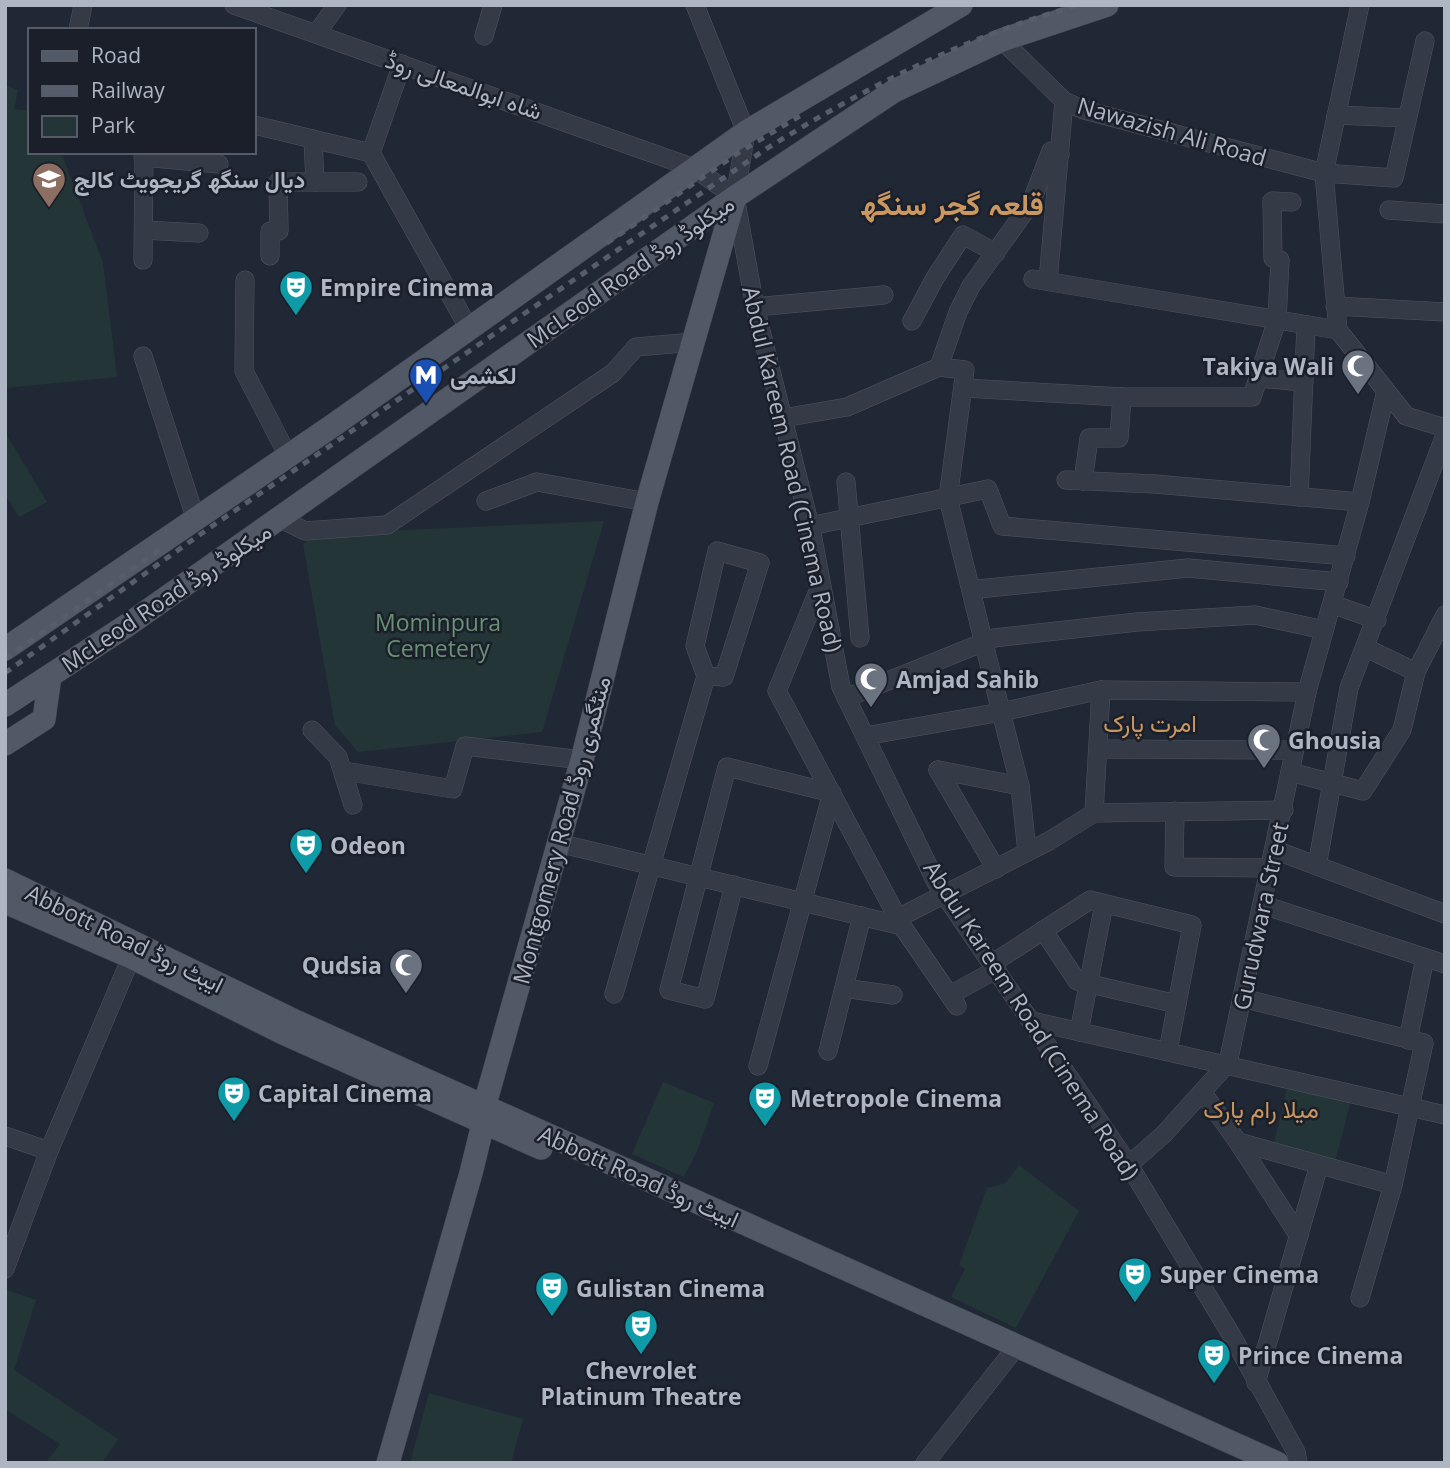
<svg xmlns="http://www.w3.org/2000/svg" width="1450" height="1468" viewBox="0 0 1450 1468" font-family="'Open Sans',Vazirmatn,sans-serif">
<rect width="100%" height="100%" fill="#212835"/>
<g fill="#243537">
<polygon points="5,85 18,90 14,109 30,111 30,152 61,152 103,263 117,377 5,388"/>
<polygon points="5,432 47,502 19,517 5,494"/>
<polygon points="604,521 542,732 358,752 335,725 303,544 318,534"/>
<polygon points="1289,1080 1353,1093 1333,1169 1272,1151"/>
<polygon points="663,1082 714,1103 698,1149 684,1177 632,1154"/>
<polygon points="1019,1165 1079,1211 1016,1328 951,1297 965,1269 959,1265 987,1188 1006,1183"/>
<polygon points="7,1290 36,1300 14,1370 118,1439 102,1463 46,1463 60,1444 5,1409"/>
<polygon points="429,1393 523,1419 511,1463 410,1463"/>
</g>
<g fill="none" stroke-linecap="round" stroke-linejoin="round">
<g stroke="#4f5561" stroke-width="19">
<g id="minor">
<polyline points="234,5 694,168 735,197 755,307 812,534 841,687 937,884 1129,1165 1232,1336 1296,1452 1298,1463"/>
<polyline points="695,5 746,132 735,197"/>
<polyline points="1360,5 1324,173 1338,330 1406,416 1445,428"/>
<polyline points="78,30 83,5"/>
<polyline points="316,34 337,5"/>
<polyline points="484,36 493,5"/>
<polyline points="1002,40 1064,101 1084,110 1324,173 1394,178 1425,41"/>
<polyline points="402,64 371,153 468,327"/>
<polyline points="1336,115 1407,118"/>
<polyline points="254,125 371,153"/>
<polyline points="313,139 315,182"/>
<polyline points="143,157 219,164"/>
<polyline points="1389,210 1445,214"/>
<polyline points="144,230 199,233"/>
<polyline points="270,256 270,231 279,231 278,182 358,182"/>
<polyline points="143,260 144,152"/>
<polyline points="1033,279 1338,330"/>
<polyline points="245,280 244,371 288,456"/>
<polyline points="1048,281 1064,101"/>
<polyline points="1335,306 1445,312"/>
<polyline points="755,307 884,295"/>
<polyline points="912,321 935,278 963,235 996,253"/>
<polyline points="143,356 195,517"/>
<polyline points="939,367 958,312 971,286 1031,203 1051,151 1060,154"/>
<polyline points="1258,378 1304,382"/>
<polyline points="964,388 1122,397 1252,397 1277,320 1280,260 1273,258 1272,201 1292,202"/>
<polyline points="783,418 847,407 939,367"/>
<polyline points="1066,480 1155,484 1360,502"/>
<polyline points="1083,481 1089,438 1119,438 1122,397"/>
<polyline points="846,482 860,638"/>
<polyline points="1299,497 1306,325"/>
<polyline points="486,501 537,482 647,502"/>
<polyline points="281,519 305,531 387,525 613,373 636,347 694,342"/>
<polyline points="810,526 988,489 1002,526 1346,556"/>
<polyline points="821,584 777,691 902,926 957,1006"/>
<polyline points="978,589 1188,568 1339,582"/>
<polyline points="1332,604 1377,620"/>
<polyline points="1366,648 1416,672"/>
<polyline points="846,698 994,638 1137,622 1255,615 1324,630"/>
<polyline points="312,730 338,757 353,805"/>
<polyline points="865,736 1001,712 948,498 965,370 939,367"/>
<polyline points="1100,749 1294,750"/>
<polyline points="938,770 996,869"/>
<polyline points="938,770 1020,786"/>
<polyline points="344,771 453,789 465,746 582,760"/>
<polyline points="1290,772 1363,791 1402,730 1416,672 1445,615"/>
<polyline points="1175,811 1174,867 1271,868"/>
<polyline points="1094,813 1101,690"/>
<polyline points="558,843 902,926"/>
<polyline points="1275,850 1445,914"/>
<polyline points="1027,852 1020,786 1001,712 1101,690 1307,692"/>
<polyline points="1317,866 1349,688 1445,435"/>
<polyline points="734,885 705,999 669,990 727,767 832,793 758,1066"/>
<polyline points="1263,905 1445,964"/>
<polyline points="898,918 1049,841 1094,813 1284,810"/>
<polyline points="1043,930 1077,981 1177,1004"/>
<polyline points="993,963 1090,900 1192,925 1168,1051"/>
<polyline points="844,988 893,995"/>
<polyline points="614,994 706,676 695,646 717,551 760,563 724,677 706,676"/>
<polyline points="950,995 997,969"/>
<polyline points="1032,1021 1445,1115"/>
<polyline points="1079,1032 1104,904"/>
<polyline points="1408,1040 1425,958"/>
<polyline points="828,1051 862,916"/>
<polyline points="1203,1093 1238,1142 1393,1185 1424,1043 1242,998"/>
<polyline points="5,1136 49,1151"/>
<polyline points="1238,1142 1299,1236"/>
<polyline points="1129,1165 1164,1134 1228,1063 1307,692 1360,502 1386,391"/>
<polyline points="5,1269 49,1151 136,946"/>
<polyline points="1360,1298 1393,1185"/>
<polyline points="1256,1383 1319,1165"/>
<polyline points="925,1463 1017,1346"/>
</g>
</g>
<g stroke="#3e434f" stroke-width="24">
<g id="major">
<polyline points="5,649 335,424 746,132 961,5"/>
<polyline points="5,705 129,624 735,197 894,91 1002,40 1107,5"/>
<polyline points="5,744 44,719 50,676"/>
<polyline points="5,880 297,1022 1277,1463"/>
<polyline points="5,902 131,957 283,1033 541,1148"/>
<polyline points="388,1463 471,1173 483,1124 485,1104 582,760 647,502 735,197"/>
</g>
</g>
<use href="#minor" stroke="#343a46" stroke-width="18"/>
<use href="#major" stroke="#525966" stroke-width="23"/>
<g stroke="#565e6d" stroke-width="5" stroke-dasharray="7 7" stroke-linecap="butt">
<polyline points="607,243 738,153 803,114"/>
<polyline points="5,659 162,548"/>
<path d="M5,673L205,531L766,149C864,88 967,36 1079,5"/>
</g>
</g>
<defs>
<g id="university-pin" transform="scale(1.75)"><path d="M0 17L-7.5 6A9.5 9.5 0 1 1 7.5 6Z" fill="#8d6e63" stroke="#1a1f2a"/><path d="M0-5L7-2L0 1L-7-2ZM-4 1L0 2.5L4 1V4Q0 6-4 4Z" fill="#fff"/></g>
<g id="theatre-pin" transform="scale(1.75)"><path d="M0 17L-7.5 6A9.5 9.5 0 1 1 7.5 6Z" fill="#0f9aa8" stroke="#1a1f2a"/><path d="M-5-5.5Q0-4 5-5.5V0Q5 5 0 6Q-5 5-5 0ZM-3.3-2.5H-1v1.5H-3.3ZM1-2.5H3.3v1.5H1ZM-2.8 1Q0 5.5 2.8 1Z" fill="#fff"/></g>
<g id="mosque-pin" transform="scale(1.75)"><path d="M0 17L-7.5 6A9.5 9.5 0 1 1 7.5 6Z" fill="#6b7280" stroke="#1a1f2a"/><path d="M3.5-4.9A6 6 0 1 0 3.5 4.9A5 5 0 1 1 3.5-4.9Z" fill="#fff"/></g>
<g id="metro-pin" transform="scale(1.75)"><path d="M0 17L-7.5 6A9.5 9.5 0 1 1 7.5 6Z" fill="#1a4fb4" stroke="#1a1f2a"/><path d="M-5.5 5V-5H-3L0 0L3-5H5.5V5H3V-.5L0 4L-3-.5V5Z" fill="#fff"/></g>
</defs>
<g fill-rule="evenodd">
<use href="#university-pin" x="49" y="179"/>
<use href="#theatre-pin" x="296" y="287"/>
<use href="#mosque-pin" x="1358" y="366"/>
<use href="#metro-pin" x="426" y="375"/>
<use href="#mosque-pin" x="871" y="679"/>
<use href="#mosque-pin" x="1264" y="740"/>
<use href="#theatre-pin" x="306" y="845"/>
<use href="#mosque-pin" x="406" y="965"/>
<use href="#theatre-pin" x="234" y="1093"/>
<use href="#theatre-pin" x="765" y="1098"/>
<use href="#theatre-pin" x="1135" y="1274"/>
<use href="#theatre-pin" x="552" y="1288"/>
<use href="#theatre-pin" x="641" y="1326"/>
<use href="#theatre-pin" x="1214" y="1355"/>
</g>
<g text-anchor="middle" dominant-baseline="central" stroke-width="5" stroke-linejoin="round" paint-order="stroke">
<g font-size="23" fill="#aeb5c3" stroke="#1a1f2a">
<text transform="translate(464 85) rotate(19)">شاہ ابوالمعالی روڈ</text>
<text transform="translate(1172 131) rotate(16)">Nawazish Ali Road</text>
<text transform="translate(630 271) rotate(-35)">McLeod Road میکلوڈ روڈ</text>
<text transform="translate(793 469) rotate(77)">Abdul Kareem Road (Cinema Road)</text>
<text transform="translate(166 597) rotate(-34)">McLeod Road میکلوڈ روڈ</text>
<text transform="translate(561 830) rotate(-75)">Montgomery Road منٹگمری روڈ</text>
<text transform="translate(1260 916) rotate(-78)">Gurudwara Street</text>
<text transform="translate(125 938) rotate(26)">Abbott Road ایبٹ روڈ</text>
<text transform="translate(1032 1020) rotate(57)">Abdul Kareem Road (Cinema Road)</text>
<text transform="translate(639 1176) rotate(24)">Abbott Road ایبٹ روڈ</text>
</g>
<g font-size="23" font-weight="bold" fill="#aeb5c3" stroke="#1a1f2a" text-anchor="start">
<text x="74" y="179">دیال سنگھ گریجویٹ کالج</text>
<text x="320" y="287">Empire Cinema</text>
<text x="1334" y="366" text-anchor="end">Takiya Wali</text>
<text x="450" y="375">لکشمی</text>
<text x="896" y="679">Amjad Sahib</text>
<text x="1288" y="740">Ghousia</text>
<text x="330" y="845">Odeon</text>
<text x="382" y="965" text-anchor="end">Qudsia</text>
<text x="258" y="1093">Capital Cinema</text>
<text x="790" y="1098">Metropole Cinema</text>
<text x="1160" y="1274">Super Cinema</text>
<text x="576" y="1288">Gulistan Cinema</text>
<text x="1238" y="1355">Prince Cinema</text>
<text x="641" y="1370" text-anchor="middle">Chevrolet<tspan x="641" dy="26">Platinum Theatre</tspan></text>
</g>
<g font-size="23" fill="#689174" stroke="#1a1f2a">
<text x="438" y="622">Mominpura<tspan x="438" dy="26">Cemetery</tspan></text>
</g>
<g font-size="24" fill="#cb9761" stroke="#1a1f2a">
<text x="1150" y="722">امرت پارک</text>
<text x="1261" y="1108">میلا رام پارک</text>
</g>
<g font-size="30" font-weight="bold" fill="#cb9761" stroke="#1a1f2a">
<text x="952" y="203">قلعہ گجر سنگھ</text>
</g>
</g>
<rect width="1450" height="1468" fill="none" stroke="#aeb5c3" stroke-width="14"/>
<rect x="28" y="28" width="228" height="126" fill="#1a1f2a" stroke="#555b67" stroke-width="2"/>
<rect x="42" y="51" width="35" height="10" fill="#525966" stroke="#555b67" stroke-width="2"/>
<text x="91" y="63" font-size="21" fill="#aeb5c3">Road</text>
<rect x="42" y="86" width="35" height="10" fill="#565e6d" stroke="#555b67" stroke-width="2"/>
<text x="91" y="98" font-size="21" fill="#aeb5c3">Railway</text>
<rect x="42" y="116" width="35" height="21" fill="#243537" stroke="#555b67" stroke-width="2"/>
<text x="91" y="133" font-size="21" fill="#aeb5c3">Park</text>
</svg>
